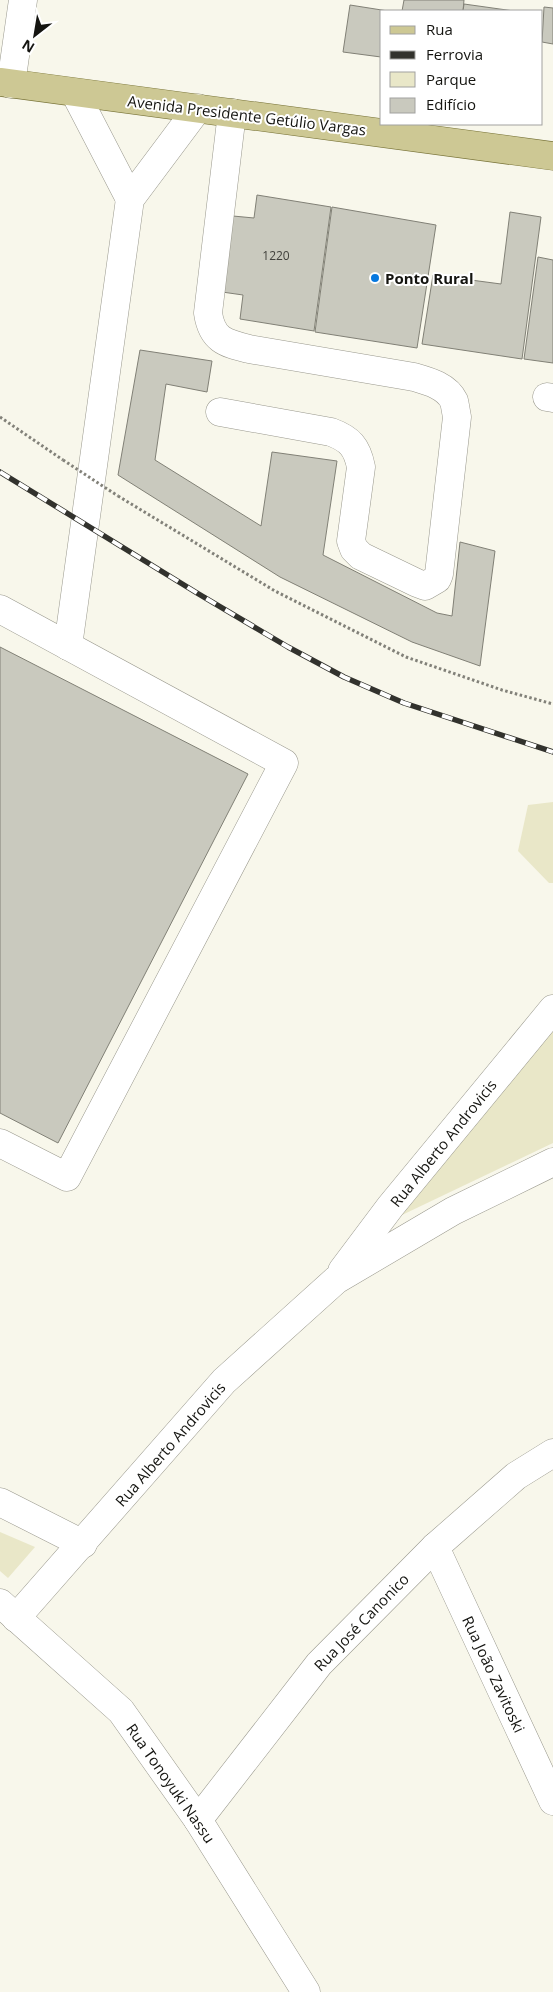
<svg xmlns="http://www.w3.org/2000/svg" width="553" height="1992" viewBox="0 0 553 1992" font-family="'Open Sans',sans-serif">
<rect width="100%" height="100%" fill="#f8f7eb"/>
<g fill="#e9e7c8">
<polygon points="553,802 553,883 549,883 518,851 528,805"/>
<polygon points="553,1003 553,1143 402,1215 499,1065"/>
<polygon points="0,1532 35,1547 8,1578 0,1571"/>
</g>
<g fill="#c9c9be" stroke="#818076">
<polygon points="404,0 464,0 463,11 402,11"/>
<polygon points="464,4 514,11 463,11"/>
<polygon points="350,5 388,11 382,11 381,57 343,52"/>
<polygon points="544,7 553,8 553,44 542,42"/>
<polygon points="257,195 331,207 314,331 240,319 243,295 222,292 233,216 254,218"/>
<polygon points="332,207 436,225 417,348 315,332"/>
<polygon points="510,212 541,217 522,359 422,344 433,275 501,284"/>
<polygon points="538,257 553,260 553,363 524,359"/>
<polygon points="140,350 212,361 207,392 166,384 155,460 261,526 272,452 337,461 323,555 437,613 452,616 460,542 495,551 480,666 412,642 280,577 118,475"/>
<polygon points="0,647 248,774 58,1143 0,1113"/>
</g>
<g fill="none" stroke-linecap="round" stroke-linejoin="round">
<g stroke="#99988d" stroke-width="29">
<g id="minor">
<polyline points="11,84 23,0"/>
<polyline points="75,93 130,199"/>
<polyline points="547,397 553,398"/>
<path d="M220,412L331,432C350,439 357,447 361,467L351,541L354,549L361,556L417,583L425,586L437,579L439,574L457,417C456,412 455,405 454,401C447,386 428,381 414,377L249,349C225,343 212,340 208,313L232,113"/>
<polyline points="0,609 284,763 67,1177 0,1143"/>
<polyline points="68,646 130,199 198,108"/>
<polyline points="342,1271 390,1207 553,1009"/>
<polyline points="0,1502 83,1544"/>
<polyline points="435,1547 553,1801"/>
<polyline points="0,1603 121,1711 198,1820 306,1992"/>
<polyline points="16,1618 224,1381 336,1280 453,1211 553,1162"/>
<polyline points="198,1820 319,1664 435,1547 516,1476 553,1453"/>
</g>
</g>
<g stroke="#777237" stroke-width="29">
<polyline id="major" points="0,82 553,156"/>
</g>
<g stroke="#828179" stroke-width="3" stroke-dasharray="2.5 2.5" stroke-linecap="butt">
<polyline points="0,417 63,460"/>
<polyline points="118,496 275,591 406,657 502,690 553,704"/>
</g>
<use href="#minor" stroke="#fff" stroke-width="28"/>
<use href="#major" stroke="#cdc894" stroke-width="28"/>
<g stroke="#32322d" stroke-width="5.5">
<polyline id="rail" points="0,472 197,593 288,647 344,677 404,703 553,752"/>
</g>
<use href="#rail" stroke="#fff" stroke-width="4" stroke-dasharray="11" stroke-linecap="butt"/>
<polyline stroke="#828179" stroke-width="3" stroke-dasharray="2.5 2.5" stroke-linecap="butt" points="63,460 118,496"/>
</g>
<circle fill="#0678df" stroke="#fff" stroke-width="2" cx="375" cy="278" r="5"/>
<g text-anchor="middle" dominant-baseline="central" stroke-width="4" stroke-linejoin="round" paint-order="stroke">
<g font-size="12" fill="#41413c">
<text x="276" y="255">1220</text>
</g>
<g font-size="15" fill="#141410" stroke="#fff">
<text transform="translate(247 115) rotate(7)">Avenida Presidente Getúlio Vargas</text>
<text transform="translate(443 1143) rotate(-51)">Rua Alberto Androvicis</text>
<text transform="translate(170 1444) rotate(-49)">Rua Alberto Androvicis</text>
<text transform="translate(361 1622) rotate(-46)">Rua José Canonico</text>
<text transform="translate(494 1674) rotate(65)">Rua João Zavitoski</text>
<text transform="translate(171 1783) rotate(55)">Rua Tonoyuki Nassu</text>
</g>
<g font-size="15" font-weight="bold" fill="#141410" stroke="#fff" text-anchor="start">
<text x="385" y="278">Ponto Rural</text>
</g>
</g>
<rect x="380" y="10" width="162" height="115" fill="#ffffff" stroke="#a1a19f"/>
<rect x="390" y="26" width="25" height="8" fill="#cdc894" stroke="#a1a19f"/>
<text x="426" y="35" font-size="15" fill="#141410">Rua</text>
<rect x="390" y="51" width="25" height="8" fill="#32322d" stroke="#a1a19f"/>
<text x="426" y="60" font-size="15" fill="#141410">Ferrovia</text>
<rect x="390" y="72" width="25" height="15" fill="#e9e7c8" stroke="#a1a19f"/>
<text x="426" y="85" font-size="15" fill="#141410">Parque</text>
<rect x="390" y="98" width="25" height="15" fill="#c9c9be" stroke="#a1a19f"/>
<text x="426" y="110" font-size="15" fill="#141410">Edifício</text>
<g transform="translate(35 35) rotate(211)" stroke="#ffffff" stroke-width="4" paint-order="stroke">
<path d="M0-4L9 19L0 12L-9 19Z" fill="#141410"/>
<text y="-8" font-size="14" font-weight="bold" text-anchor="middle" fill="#141410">N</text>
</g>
</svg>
